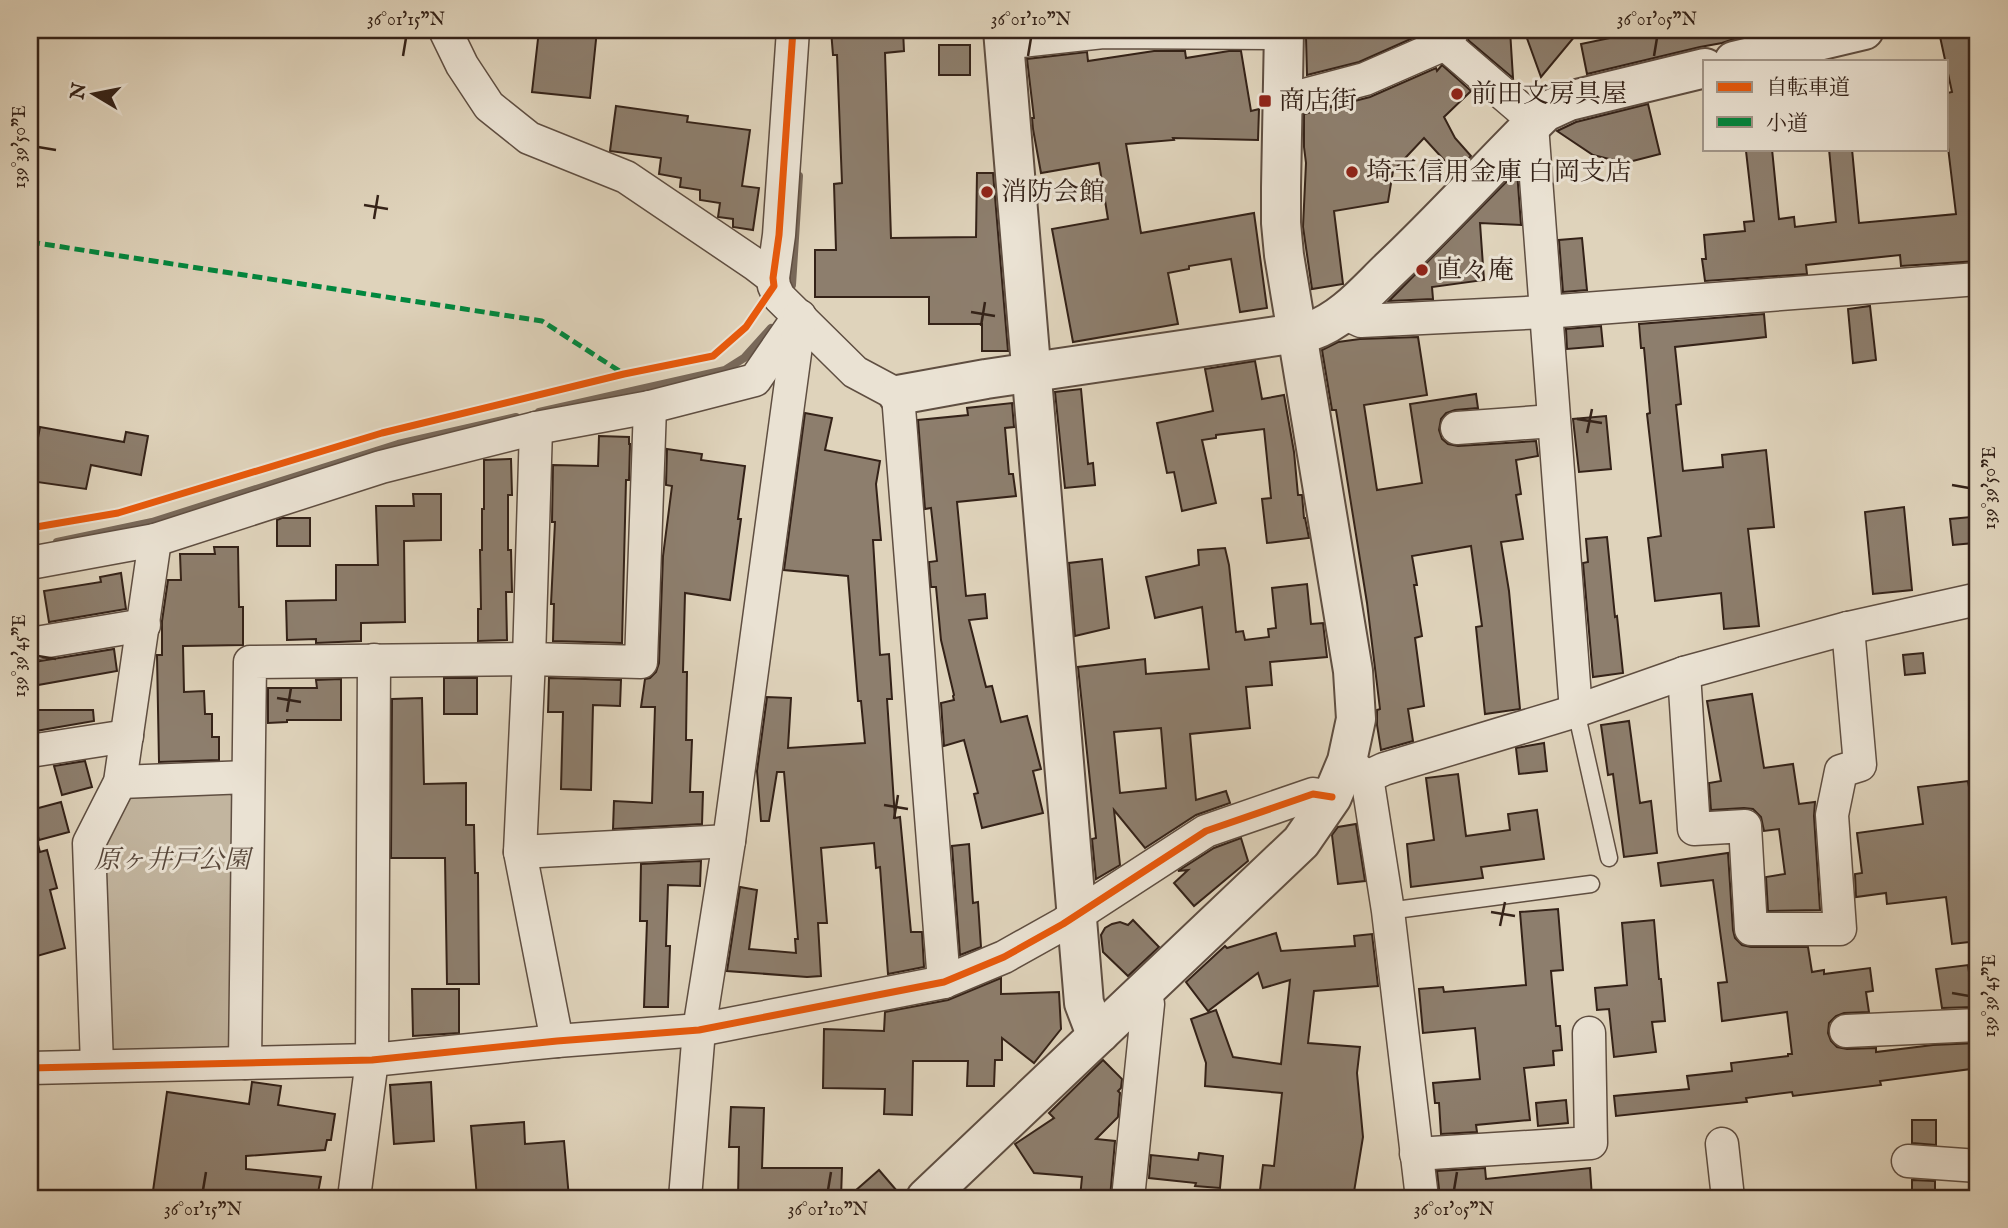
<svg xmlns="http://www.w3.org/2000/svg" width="2008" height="1228" viewBox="0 0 2008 1228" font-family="'IM FELL English','Noto Serif JP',serif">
<rect width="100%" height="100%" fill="#dfd3bb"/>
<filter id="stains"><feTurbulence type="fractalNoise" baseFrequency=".00286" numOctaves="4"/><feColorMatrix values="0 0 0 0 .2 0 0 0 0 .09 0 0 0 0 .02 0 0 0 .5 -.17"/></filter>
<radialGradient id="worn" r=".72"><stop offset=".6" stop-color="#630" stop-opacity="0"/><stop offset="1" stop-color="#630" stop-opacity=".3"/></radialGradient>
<polygon fill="#c2b59f" stroke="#7b6c5c" stroke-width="2" points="135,792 230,794 242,802 232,1050 115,1052 108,1044 104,847 124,801"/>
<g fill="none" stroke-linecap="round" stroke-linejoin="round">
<g stroke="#786859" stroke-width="8">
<polyline points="792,285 799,176"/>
<polyline points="539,412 725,370 744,358 771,328"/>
<polyline points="57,542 152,522 398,444 516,417"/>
</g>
</g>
<g fill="#8d7e6d" stroke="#342218" stroke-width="2" fill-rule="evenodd">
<polygon points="539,30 597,30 590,98 532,92"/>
<polygon points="831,30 903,30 904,51 885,53 891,238 976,237 977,173 993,173 1008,351 982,351 982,324 929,324 929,297 815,297 815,250 836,250 834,184 842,183 837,55 833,55"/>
<polygon points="1354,30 1422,30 1422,34 1359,62 1307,75 1306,37"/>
<polygon points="1471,30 1510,30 1513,78 1468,40"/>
<polygon points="1524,30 1580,30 1541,77"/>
<polygon points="1648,30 1739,30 1740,37 1722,43 1700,47 1587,74 1581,44"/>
<polygon points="1950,30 1976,30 1978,43 1978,261 1901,266 1900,255 1806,265 1807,274 1705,281 1702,259 1706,259 1704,235 1745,231 1744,222 1754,221 1746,151 1772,149 1779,219 1794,217 1795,227 1836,222 1829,149 1852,149 1859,223 1956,214 1947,139 1947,93 1952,92 1939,32"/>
<rect x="939" y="45" width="31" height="30"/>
<polygon points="1154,51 1185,51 1186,58 1229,51 1241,51 1251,111 1259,109 1258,140 1173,138 1174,140 1126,144 1141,233 1254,213 1267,308 1240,312 1231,259 1189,266 1189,269 1168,273 1178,324 1073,342 1052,229 1108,219 1099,163 1041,173 1033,129 1032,118 1034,118 1027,59 1087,52 1088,61"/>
<polygon points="1442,65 1471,91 1444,117 1455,138 1471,156 1455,172 1424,138 1393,171 1388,202 1334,211 1343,284 1312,289 1303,227 1306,163 1304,147 1304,114 1370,97 1436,68 1437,71"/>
<polygon points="1648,104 1660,154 1625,163 1593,155 1557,131 1576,122"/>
<polygon points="616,106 688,116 687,122 750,130 742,186 759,188 753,230 733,227 733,219 718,217 720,203 700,200 700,190 680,187 681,178 659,174 661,158 610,151"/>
<polygon points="1517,171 1521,225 1480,223 1484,280 1432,287 1433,299 1389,301"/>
<polygon points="1582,238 1587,290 1563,292 1559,240"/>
<polygon points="1870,306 1876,360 1853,363 1848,309"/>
<polygon points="1764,314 1766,337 1675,347 1681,404 1676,405 1683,471 1723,467 1722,455 1766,450 1774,527 1748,529 1759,626 1724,629 1721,593 1655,601 1648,538 1661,536 1647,414 1650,413 1644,348 1641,348 1639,324"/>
<polygon points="1601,326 1603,346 1567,349 1566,329"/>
<polygon points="1418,337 1427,395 1364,405 1377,490 1422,483 1410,404 1476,394 1478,408 1455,410 1446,413 1441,419 1439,430 1442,439 1448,444 1458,446 1536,441 1538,456 1516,460 1521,494 1516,495 1523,539 1501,542 1509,591 1520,709 1485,714 1476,627 1482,626 1471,546 1412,556 1417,585 1414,585 1422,636 1415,638 1424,706 1408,709 1413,741 1381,750 1377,725 1377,710 1380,709 1367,603 1336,410 1332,410 1322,350 1338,342 1360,339"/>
<polygon points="1255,361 1262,399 1284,395 1294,452 1298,495 1302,495 1304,518 1305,518 1309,538 1267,543 1262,499 1271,498 1264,429 1216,435 1216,438 1202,440 1216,503 1182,511 1174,472 1167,473 1157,423 1213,411 1205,369"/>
<polygon points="1081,389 1088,464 1093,463 1095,485 1065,488 1055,392"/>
<polygon points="1012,403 1014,427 1005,428 1009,474 1013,474 1016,496 957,502 966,596 985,594 987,618 969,620 986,687 992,686 1001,722 1027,716 1041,769 1033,771 1043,813 982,828 974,794 978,793 964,740 944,746 941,703 954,700 953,696 954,695 941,640 936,587 931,587 929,562 937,561 931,508 925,509 918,420 968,415 967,408"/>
<polygon points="805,413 832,418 825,450 880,461 876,484 881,540 873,540 880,655 889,654 892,699 887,699 895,818 900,817 911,932 922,932 924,967 888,974 880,867 876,868 874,843 821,848 827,923 818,923 821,976 807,977 727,971 740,887 757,890 749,949 796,953 795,939 798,939 784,772 777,772 769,821 761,821 757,771 767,697 791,698 788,748 865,743 861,701 858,701 848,576 784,570"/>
<polygon points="1606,416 1611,469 1579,472 1573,419"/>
<polygon points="40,427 124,442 126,432 148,436 141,475 91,465 86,489 30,481"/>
<polygon points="599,436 629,437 629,444 630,444 629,480 626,480 622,643 553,641 554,604 551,604 555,522 552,522 553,465 598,466"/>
<polygon points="667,449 702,454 701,460 745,466 738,519 741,519 730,600 685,593 683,672 687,672 686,740 692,740 690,792 703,792 702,824 613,829 614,801 652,803 655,707 641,707 645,679 650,678 656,672 659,663 663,556 672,486 666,485"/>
<polygon points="511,459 512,495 508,495 508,550 511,550 512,592 506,592 507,640 478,641 478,609 481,609 480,550 482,550 482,509 484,509 484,460"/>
<polygon points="413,494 441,494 441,540 404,541 405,622 361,623 361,641 316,643 316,639 287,640 286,601 336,600 336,565 378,565 376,506 414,506"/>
<polygon points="1904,507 1912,590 1873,594 1865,512"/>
<polygon points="1971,517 1974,543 1953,545 1950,519"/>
<polygon points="282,518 310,518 310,546 277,546 277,520"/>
<polygon points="1607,537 1615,617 1617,616 1623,673 1593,677 1583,563 1588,562 1586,539"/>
<polygon points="214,547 238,547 239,607 243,607 243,645 183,646 184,692 204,691 205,714 212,714 212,737 219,737 219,760 159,762 157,655 162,655 162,621 168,580 181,580 180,554 215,554"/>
<path d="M1225,548L1229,565L1236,632L1243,631L1245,640L1269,637L1268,629L1276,628L1272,588L1307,584L1311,624L1323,623L1327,657L1270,662L1272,685L1246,687L1250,728L1190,734L1196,800L1226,791L1230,803L1196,815L1145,848L1114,810L1120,865L1096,879L1092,839L1096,838L1078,667L1145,659L1146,674L1209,669L1202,607L1155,618L1146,577L1199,565L1198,550ZM1161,728L1166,788L1120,793L1114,732Z"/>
<polygon points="1102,559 1109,628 1075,636 1069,563"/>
<polygon points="121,573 126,609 49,622 44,591 101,582 100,577"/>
<polygon points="114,649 117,671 38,685 34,662"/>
<polygon points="1923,653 1925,673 1905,675 1903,655"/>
<rect x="444" y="678" width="33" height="36"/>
<polygon points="549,678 621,680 620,706 593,705 591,790 561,789 563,712 548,712"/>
<polygon points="341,679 341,720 287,720 287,722 268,723 268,688 317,688 316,680"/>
<polygon points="1752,694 1764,768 1793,764 1799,804 1815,802 1814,816 1820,910 1768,911 1766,877 1785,874 1779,829 1764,831 1761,817 1753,809 1744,808 1711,810 1709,783 1721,781 1707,701"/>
<polygon points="422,698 424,784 466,783 466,825 474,825 475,873 478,873 479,984 447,984 445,858 391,858 392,699"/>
<polygon points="30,710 93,710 94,721 30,732"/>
<polygon points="1629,721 1640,803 1651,801 1657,853 1624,857 1613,774 1608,775 1601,725"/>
<polygon points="1544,743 1547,771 1519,774 1516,748"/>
<polygon points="85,761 92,787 62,795 54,766"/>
<polygon points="1458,774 1466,836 1510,830 1508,814 1537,810 1544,859 1481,867 1483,878 1411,887 1407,844 1434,840 1426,778"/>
<polygon points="1968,781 1969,787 1978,785 1978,941 1952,944 1946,897 1887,904 1886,893 1856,897 1855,874 1862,873 1857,833 1923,824 1918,787"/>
<polygon points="61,802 69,832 39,840 31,810"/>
<polygon points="1356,824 1365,881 1338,884 1332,835 1338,827"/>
<polygon points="1241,838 1248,861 1194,906 1174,883 1188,870 1178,871 1214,848"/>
<polygon points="37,841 40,852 47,850 57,888 50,890 65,948 30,958 30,842"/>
<polygon points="969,844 973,903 978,902 981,947 960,955 952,846"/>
<polygon points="1728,853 1733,930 1735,938 1742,945 1751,947 1808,947 1812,972 1824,970 1824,974 1870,968 1873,991 1866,992 1869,1012 1844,1013 1836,1016 1829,1023 1828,1033 1831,1041 1837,1047 1847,1049 1876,1048 1876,1052 1933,1045 1978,1043 1978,1068 1880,1081 1881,1085 1793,1096 1792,1092 1746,1098 1747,1102 1616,1116 1614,1096 1689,1089 1687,1076 1732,1071 1731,1063 1788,1056 1788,1054 1792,1054 1787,1012 1722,1021 1718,983 1727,982 1713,880 1661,886 1658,863"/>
<polygon points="701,861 700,886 668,885 666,946 670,946 668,1007 644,1007 647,921 640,921 641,864"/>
<polygon points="1558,909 1563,970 1551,971 1556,1026 1560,1026 1562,1050 1553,1051 1554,1065 1524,1068 1530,1120 1476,1125 1477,1132 1441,1134 1439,1103 1435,1103 1433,1083 1480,1079 1475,1028 1423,1033 1419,989 1443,987 1444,992 1526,985 1520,912"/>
<polygon points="1133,920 1159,947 1128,976 1103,952 1101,935 1105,928 1112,924 1120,922 1128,925"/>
<polygon points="1654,920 1659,979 1661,979 1665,1021 1652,1022 1656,1052 1614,1057 1609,1009 1597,1010 1595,988 1627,985 1622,923"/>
<polygon points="1276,933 1281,951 1355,946 1354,936 1372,934 1378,986 1314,991 1308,1043 1360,1047 1357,1073 1363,1137 1353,1198 1334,1198 1260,1190 1263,1165 1274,1166 1282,1093 1205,1086 1206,1063 1191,1019 1216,1010 1233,1057 1281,1064 1290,980 1263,988 1258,973 1208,1011 1186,982 1225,946 1227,948"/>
<polygon points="1968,965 1974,1007 1942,1008 1936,969"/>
<polygon points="1001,978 1001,994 1059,992 1061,1029 1034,1063 1002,1038 1002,1060 995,1060 994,1086 967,1086 968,1061 913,1061 912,1115 884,1114 885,1089 823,1088 824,1029 884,1031 885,1012 948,1000"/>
<polygon points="412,989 459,989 459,1033 413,1036"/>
<polygon points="1103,1060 1122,1079 1121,1088 1118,1091 1120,1093 1118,1117 1096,1139 1115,1141 1110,1198 1080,1198 1082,1177 1034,1173 1015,1144 1054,1118 1049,1113"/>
<polygon points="252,1082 281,1086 278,1105 335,1114 331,1140 327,1140 325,1150 246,1156 246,1169 321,1177 317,1198 152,1198 167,1092 249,1104"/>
<polygon points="431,1082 434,1141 394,1144 390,1085"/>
<polygon points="1566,1100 1568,1123 1538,1126 1536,1103"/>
<polygon points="731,1107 764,1108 762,1168 842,1168 841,1198 738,1198 739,1147 729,1147"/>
<polygon points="1912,1120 1936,1120 1936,1145 1912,1143"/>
<polygon points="524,1122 525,1144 564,1141 569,1198 477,1198 471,1126"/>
<polygon points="1199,1153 1223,1156 1220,1188 1195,1186 1196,1183 1149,1178 1151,1155 1198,1160"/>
<polygon points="1485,1168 1486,1179 1590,1168 1592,1198 1440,1198 1437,1171"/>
<polygon points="879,1170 903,1198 847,1198"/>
<polygon points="1912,1180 1935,1181 1935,1198 1912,1198"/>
</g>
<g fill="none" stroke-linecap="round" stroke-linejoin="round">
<g stroke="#5f4e41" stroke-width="19">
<g id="service">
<polyline points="1576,711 1609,858"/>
<polyline points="1388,911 1591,884"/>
</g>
</g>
<g stroke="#5f4e41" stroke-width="35">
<g id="minor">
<polyline points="445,30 462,65 489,106 529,138 626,177 756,265 773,278"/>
<polyline points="793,30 779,235 773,278 774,286 779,297 855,372 898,395 944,982"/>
<polyline points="1440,30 1445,44 1522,110 1532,125 1576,711"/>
<polyline points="1004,43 1103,32 1284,33"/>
<polyline points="1282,101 1365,79 1445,44 1453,30"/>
<polyline points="1344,313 1361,321 1545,312 1978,279"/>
<polyline points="536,428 529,659 520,852 557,1041"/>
<polyline points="1457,428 1553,421"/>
<polyline points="30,563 155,540 381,467 536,428 650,407 755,380 797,319"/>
<polyline points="30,644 144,625"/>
<polyline points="1684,673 1694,829 1745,826 1751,929 1840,929 1832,815 1841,771 1860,765 1848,628"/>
<polyline points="30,751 127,736"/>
<polyline points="1350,764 1367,777 1388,911 1422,1198"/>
<polyline points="1367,777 1384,769 1576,711 1684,673 1848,628 1978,599"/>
<polyline points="120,782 248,777"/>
<polyline points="520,852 729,841"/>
<polyline points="1846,1031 1978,1025"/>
<polyline points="245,1063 250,662 529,659 641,662 650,407"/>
<polyline points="97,1065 89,843 120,782 155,540"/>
<polyline points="30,1068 372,1060 557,1041 699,1030 944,982 1004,957 1063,924 1206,831 1313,794 1332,797"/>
<polyline points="1722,1144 1728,1198"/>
<polyline points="1416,1154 1591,1143 1589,1033"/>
<polyline points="1908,1161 1978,1166"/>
<polyline points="354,1198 372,1060 374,660"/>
<polyline points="685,1198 699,1030 729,841 800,316"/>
<polyline points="1128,1198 1148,1004 1141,995"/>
</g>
</g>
<g stroke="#5f4e41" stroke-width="42">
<g id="tertiary">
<polyline points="1003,30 1084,1003 1092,1024 1100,1033"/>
<polyline points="1734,61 1864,30"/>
<path d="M898,395L986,379L1311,331C1343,320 1366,292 1390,269C1444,218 1493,163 1545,112L1569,101L1705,68"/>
<polyline points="926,1198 1301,842 1332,797 1347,761 1356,719 1353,671 1284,255 1281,223 1281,187 1284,30"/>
</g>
</g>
<use href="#service" stroke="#eae2d3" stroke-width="16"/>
<use href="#minor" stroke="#eae2d3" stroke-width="32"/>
<use href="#tertiary" stroke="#eae2d3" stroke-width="38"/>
<polyline stroke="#00873e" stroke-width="5" stroke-dasharray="10 5" stroke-linecap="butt" points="30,242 542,321 624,374"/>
<g stroke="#eae2d3" stroke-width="11">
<g id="cycleway">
<polyline points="30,528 118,513 382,433 624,374 713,356 746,327 774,286 773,278 779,235 793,30"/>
<polyline points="30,1068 372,1060 557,1041 699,1030 944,982 1004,957 1063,924 1206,831 1313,794 1332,797"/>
</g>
</g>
<use href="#cycleway" stroke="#e8590c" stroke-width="7"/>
</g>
<path fill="none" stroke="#342218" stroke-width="2.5" d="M403,56L406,38M1028,56L1031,38M1654,56L1657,38M38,147L56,150M364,205L388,209M374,219L378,195M971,312L995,316M981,326L985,302M1577,419L1602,423M1587,433L1592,409M1952,485L1969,488M38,656L56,659M277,698L301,702M287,712L291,688M884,805L908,809M894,819L898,795M1491,912L1515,916M1500,926L1505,902M1952,993L1969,996M203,1190L206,1172M828,1190L831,1172M1454,1190L1457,1172"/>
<g fill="#8f2418" stroke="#eae2d3" stroke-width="2.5">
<circle cx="1457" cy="94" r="7"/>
<rect x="1258" y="94" width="14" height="14" rx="3.5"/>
<circle cx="1352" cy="172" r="7"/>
<circle cx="987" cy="192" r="7"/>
<circle cx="1422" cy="270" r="7"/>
</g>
<g text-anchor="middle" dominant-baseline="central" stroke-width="6" stroke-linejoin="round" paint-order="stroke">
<g font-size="26" fill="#342218" stroke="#eae2d3" text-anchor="start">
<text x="1471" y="94">前田文房具屋</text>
<text x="1279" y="101">商店街</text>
<text x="1366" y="172">埼玉信用金庫 白岡支店</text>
<text x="1001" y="192">消防会館</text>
<text x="1436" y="270">直々庵</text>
</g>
<g font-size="26" font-style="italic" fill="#58473a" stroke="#eae2d3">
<text x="172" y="860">原ヶ井戸公園</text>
</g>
</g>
<rect width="2008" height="1228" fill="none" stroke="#dfd3bb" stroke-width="77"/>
<rect x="1703" y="60" width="245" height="91" fill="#eae2d3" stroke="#a19588" stroke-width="2"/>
<rect x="1717" y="82" width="35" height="10" fill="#e8590c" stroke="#a19588" stroke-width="2"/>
<text x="1766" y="94" font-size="21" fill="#342218">自転車道</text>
<rect x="1717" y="117" width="35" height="10" fill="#00873e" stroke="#a19588" stroke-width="2"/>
<text x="1766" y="130" font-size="21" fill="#342218">小道</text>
<g transform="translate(94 94) rotate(280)" stroke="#eae2d3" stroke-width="5" paint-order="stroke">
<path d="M0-5L12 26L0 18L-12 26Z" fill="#342218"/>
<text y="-10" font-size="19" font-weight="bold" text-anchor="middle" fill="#342218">N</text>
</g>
<rect x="38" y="38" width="1931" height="1152" fill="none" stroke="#342218" stroke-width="2.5"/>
<g font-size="18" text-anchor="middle" fill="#342218">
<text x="406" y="25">36°01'15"N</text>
<text x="1031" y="25">36°01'10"N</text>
<text x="1657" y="25">36°01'05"N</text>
<text transform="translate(19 147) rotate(-90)" y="6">139°39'50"E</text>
<text transform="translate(1989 488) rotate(-90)" y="6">139°39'50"E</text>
<text transform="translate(19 656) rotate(-90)" y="6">139°39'45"E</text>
<text transform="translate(1989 996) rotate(-90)" y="6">139°39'45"E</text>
<text x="203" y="1215">36°01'15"N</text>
<text x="828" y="1215">36°01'10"N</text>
<text x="1454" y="1215">36°01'05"N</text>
</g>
<rect width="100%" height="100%" filter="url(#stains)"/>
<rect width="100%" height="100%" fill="url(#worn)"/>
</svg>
